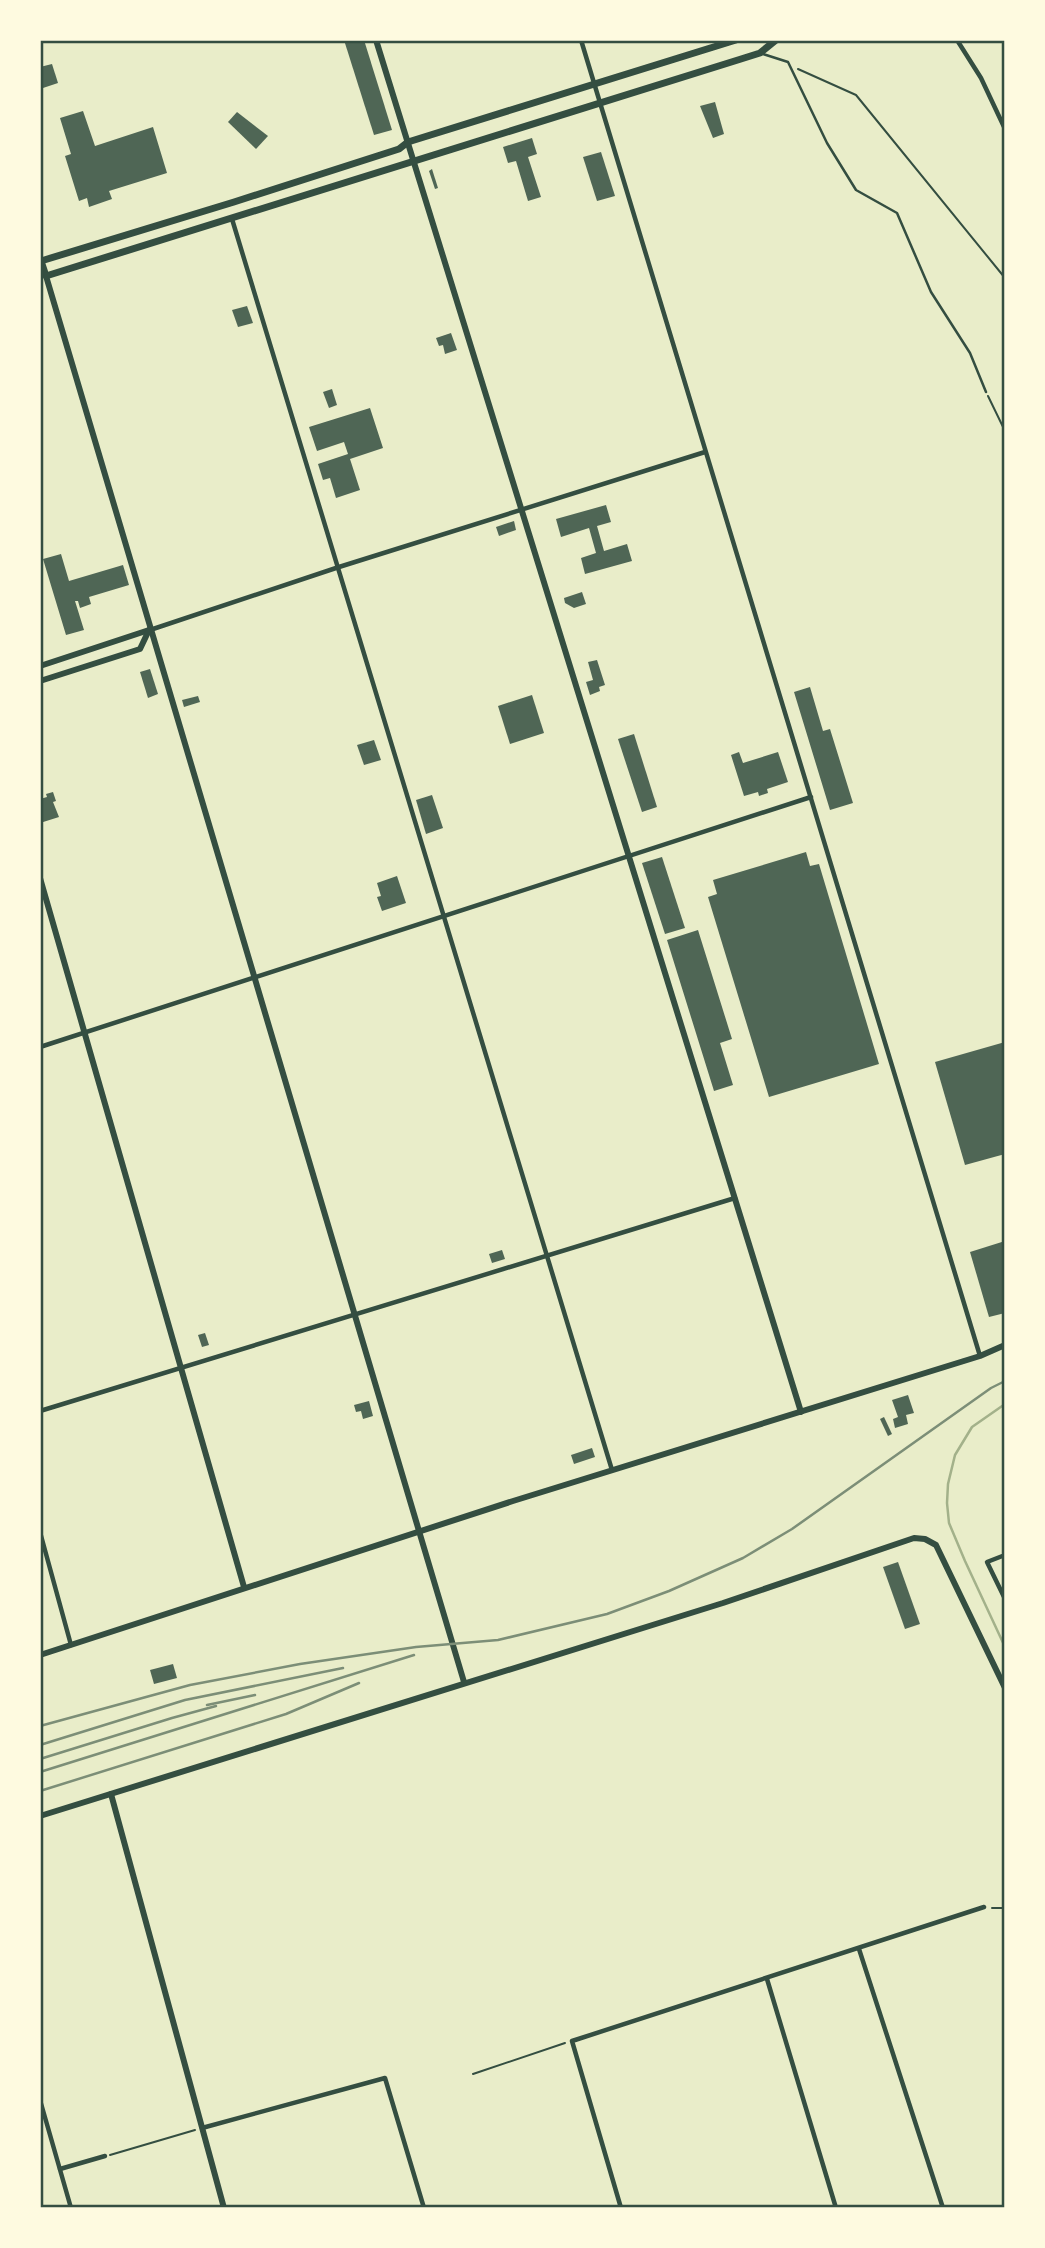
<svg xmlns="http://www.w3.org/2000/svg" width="1045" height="2248" viewBox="0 0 1045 2248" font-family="'PT Sans',sans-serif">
<rect width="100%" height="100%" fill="#e9edc9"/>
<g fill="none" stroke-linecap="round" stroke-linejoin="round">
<polyline stroke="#a3b18a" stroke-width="2.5" points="1005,1404 972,1427 955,1455 948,1484 947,1503 949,1523 965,1561 1005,1647"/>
</g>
<g fill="#4f6655">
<polygon points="344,40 364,40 392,130 374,135"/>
<polygon points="52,64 58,83 40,89 40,67"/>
<polygon points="715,102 724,134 713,138 700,106"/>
<polygon points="83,111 95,146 153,127 167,173 109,191 112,199 89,207 87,198 79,201 65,156 71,154 60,118"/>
<polygon points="237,112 268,136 256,149 228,122"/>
<polygon points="532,138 537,154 528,157 541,197 528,201 516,161 508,163 503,147"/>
<polygon points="601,152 615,196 597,201 583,157"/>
<polygon points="432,169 438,188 435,189 429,171"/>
<polygon points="247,306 253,323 238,327 232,310"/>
<polygon points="451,333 457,350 445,354 443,345 439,346 436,338"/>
<polygon points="332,389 337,405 329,408 323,392"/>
<polygon points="370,408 383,448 350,459 360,490 336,498 330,478 323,480 318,464 348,454 344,442 317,451 309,427"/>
<polygon points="606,505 611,522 597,526 604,551 627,544 632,561 585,574 581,558 596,553 589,528 561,537 556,519"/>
<polygon points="514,521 516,530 499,536 496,527"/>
<polygon points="61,554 69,581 123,565 129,585 89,597 91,604 80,608 78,601 75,601 84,630 66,635 43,559"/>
<polygon points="582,592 586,604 574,608 565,603 564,598"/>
<polygon points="597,660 605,685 599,687 600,691 590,695 586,682 593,680 588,662"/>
<polygon points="150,669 158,694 148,698 140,672"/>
<polygon points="810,687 823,731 830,729 853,803 830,810 794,692"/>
<polygon points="532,695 544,733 510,744 498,706"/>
<polygon points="198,696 200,702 184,707 182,700"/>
<polygon points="634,734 657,807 642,812 618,739"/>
<polygon points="374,740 381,760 364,765 357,745"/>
<polygon points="739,752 743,763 778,752 788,782 767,789 768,793 759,796 758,792 744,796 731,755"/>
<polygon points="53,792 56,801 53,802 59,817 40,823 40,799 47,797 46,794"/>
<polygon points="432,795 443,828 426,834 416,800"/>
<polygon points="806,852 810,866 819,864 879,1064 769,1097 708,897 717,894 713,880"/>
<polygon points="662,857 685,928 665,934 642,863"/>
<polygon points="397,876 406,903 382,911 377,897 381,896 377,883"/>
<polygon points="698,930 732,1039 720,1043 733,1085 714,1091 667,940"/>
<polygon points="1005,1042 1005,1154 965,1165 935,1062"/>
<polygon points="1005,1241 1005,1313 989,1317 970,1252"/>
<polygon points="502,1250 505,1259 492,1263 489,1254"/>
<polygon points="205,1333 209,1345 202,1347 198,1335"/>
<polygon points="908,1395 914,1413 906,1415 908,1424 895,1428 893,1419 898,1417 892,1400"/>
<polygon points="369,1401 373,1416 363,1419 361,1411 356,1412 354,1405"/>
<polygon points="884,1417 892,1434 888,1436 880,1419"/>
<polygon points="592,1448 595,1457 574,1464 571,1455"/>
<polygon points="898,1562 920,1624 905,1629 883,1567"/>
<polygon points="173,1664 177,1678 154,1684 150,1670"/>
</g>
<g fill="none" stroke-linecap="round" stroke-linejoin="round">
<g stroke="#344e41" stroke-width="2">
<polyline points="798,69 856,95 1005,278"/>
<polyline points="988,396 1005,431"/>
<polyline points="992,1908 1005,1908"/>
<polyline points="473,2074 565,2043"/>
<polyline points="110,2155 195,2130"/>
</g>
<polyline stroke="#344e41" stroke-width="2.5" points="763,54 788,62 827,143 856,190 897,213 931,292 970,353 986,392"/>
<g stroke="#344e41" stroke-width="4.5">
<polyline points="581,40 980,1356"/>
<polyline points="957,40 981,78 1005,129"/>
<polyline points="232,219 612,1470"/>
<polyline points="150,630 339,567 705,452"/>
<polyline points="40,1047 811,797"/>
<polyline points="40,1411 735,1198"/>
<polyline points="40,1532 71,1645"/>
<polyline points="1005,1555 987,1562 1005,1599"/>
<polyline points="859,1949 943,2208"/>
<polyline points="767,1979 836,2208"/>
<polyline points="40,2100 71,2208"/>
<polyline points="202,2128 385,2078 424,2208"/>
<polyline points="60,2169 105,2156"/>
<polyline points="621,2208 572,2041 984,1907"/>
</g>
<g stroke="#344e41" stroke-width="6">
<polyline points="40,878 244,1587"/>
<polyline points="419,1531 464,1682"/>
<polyline points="111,1794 224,2208"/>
<polyline points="40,1816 723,1603 914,1538 925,1539 936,1545 1005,1688"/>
</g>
<g stroke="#344e41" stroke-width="6">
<polyline points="376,40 801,1412"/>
<polyline points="46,276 419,1531"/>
<polyline points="40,666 149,630"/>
<polyline points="40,681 140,649 149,630"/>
<polyline points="40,1655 513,1501 980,1356 1005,1345"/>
</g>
<polyline stroke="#344e41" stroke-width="7" points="736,40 408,142 399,149 234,202 41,261 46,276 741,59 760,53 776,40"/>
<g stroke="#7c8e77" stroke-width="2.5">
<polyline points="207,1705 255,1695"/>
<polyline points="40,1726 190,1685 300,1664 416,1647 498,1640 607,1614 669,1591 743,1558 792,1529 991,1388 1005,1381"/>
<polyline points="40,1745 185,1700 343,1668"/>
<polyline points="40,1759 172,1718 216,1706"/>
<polyline points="40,1772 414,1655"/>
<polyline points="40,1791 286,1714 359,1683"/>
</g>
</g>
<rect width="1045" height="2248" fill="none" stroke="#fefae0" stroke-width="84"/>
<rect x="42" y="42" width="961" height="2164" fill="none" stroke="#344e41" stroke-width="2.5"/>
</svg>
